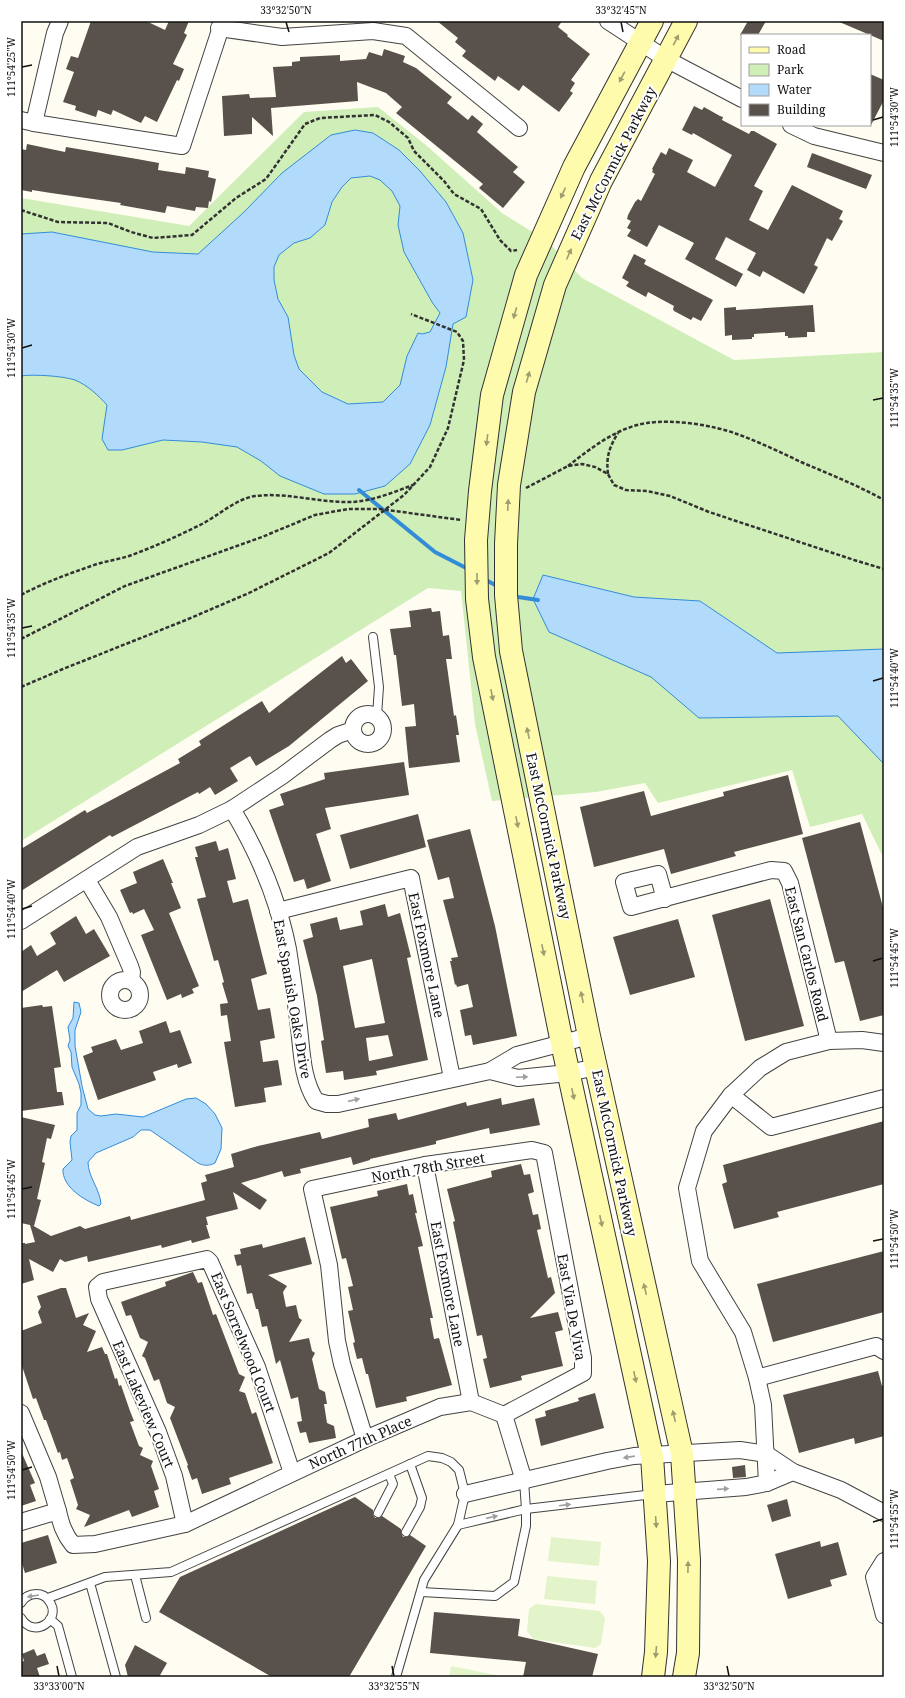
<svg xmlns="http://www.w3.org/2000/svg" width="905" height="1698" viewBox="0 0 905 1698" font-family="'Noto Serif',serif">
<rect width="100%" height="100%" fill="#fffdf2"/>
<polygon fill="#d0eeb8" points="378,107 427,146 502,213 547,241 582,278 734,360 884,352 884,859 862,814 810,827 792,770 658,803 645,783 596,792 492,801 475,724 461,591 428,588 21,841 21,198 189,226 304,112"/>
<g fill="#e3f4ca">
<polygon points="551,1537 601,1542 599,1566 548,1561"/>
<polygon points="547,1576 597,1581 595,1604 544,1599"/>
<polygon points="536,1604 600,1611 605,1618 601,1644 595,1648 533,1639 527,1631 529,1609"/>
<polygon points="451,1666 501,1676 501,1677 449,1677"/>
</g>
<g fill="#b2dbfb" stroke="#338cd8" fill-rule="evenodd">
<path d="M355,130L373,133L399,150L420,171L446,202L463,233L473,280L466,317L453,324L446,367L430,425L410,464L385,486L355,494H324L280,476L261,461L237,447L202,442L163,440L122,450H108L102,439L107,405C98,395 87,385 75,380C63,376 33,374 21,376V234L52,232L153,252L198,254L243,213L282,173L331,135ZM370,176L380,180L392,191L400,206L398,225L404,252L432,302L440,313L430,332L422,334L418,333L407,356L400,385L383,402L348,404L322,392L299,369L294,355L288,317L278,299L274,280V267L279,255L294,243L310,238L325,225L332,202L342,187L351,178Z"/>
<polygon points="543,575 634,597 700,601 777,653 884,649 884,764 838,716 699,718 651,677 549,632 533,599"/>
<path d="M74,1002L79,1003L81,1012L75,1030V1046L82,1086L88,1109L95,1115L101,1116L116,1114L143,1117L186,1099L196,1098L206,1104L215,1114L222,1128L221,1149L215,1163C209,1166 204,1166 198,1163L150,1130H141L133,1137L96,1153L88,1162C88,1177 100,1189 101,1204L99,1206C84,1200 62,1187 63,1169L72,1160L70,1142L71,1136L77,1130V1113L81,1105V1093L79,1084L72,1067L71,1052L68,1046L70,1040L68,1027L73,1018Z"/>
</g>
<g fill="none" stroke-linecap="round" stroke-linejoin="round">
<g stroke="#338cd8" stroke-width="4">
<polyline points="359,490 435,552 470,570"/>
<polyline points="484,579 499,587"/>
<polyline points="512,594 518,597 538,600"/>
</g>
</g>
<g fill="#59514b" fill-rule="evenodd">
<polygon points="91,21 146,21 165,30 169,21 189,21 184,33 187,35 173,64 184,69 179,81 177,80 157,122 145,116 141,123 113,110 111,115 98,110 96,117 75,110 76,106 63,102 74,72 66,69 71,56 78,58"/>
<polygon points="437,21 562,21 558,27 568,35 567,36 590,54 571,80 575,83 570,91 573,93 559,112 523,85 519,91 498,76 495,81 462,56 466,51 455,42 458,38"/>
<polygon points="748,21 766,21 758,35 740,35"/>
<polygon points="837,21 884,21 884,41 870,35"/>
<polygon points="384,49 405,56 403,62 416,68 452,97 447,103 468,120 472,115 483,124 477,132 518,167 513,172 525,182 503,208 479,188 483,184 396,113 402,107 386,93 357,82 358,101 271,108 273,136 252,117 252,134 224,136 222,96 249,94 250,98 276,97 273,67 292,66 292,62 300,61 300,57 340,55 340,61 366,59 369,52 382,56"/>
<polygon points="870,74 884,80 884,100 870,127"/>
<polygon points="694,106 702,110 704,107 720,116 723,117 722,120 749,134 751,131 754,131 777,144 754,186 763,191 749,220 768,230 792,185 843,211 839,219 843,221 832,241 827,238 814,265 818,267 804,294 763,271 760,277 747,270 756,253 726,237 715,259 743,274 736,287 685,259 694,243 659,225 647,247 627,236 631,230 627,228 631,221 627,219 628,215 635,202 638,199 641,201 655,174 652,172 653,170 652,169 661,152 666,155 669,148 693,160 687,172 715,187 732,155 693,133 692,135 682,130"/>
<polygon points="27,144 65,152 66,147 137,159 159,163 158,170 185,174 186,167 209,171 208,177 216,179 211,202 209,201 208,208 196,207 195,211 167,206 165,213 120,205 121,203 51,193 32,190 32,192 21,190 21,149 26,150"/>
<polygon points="812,153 872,175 866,189 807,167"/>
<polygon points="634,254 646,260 644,264 713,300 701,321 693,317 691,320 674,311 673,309 674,306 648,292 646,297 626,286 629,282 622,278"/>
<polygon points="813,305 815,332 807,332 807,337 788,338 788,336 785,336 785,332 754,334 754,337 752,337 752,339 732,340 732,335 725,336 724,308 736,307 736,310"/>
<polygon points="431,608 432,612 440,611 443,636 449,635 452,659 446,659 454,716 456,715 459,735 456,735 460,762 409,768 405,727 416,726 414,704 402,706 396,655 394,655 390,629 411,627 409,611"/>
<polygon points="342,656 346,663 351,659 368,681 289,746 256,766 250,756 230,768 238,781 215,795 210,787 199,794 198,792 112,837 110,835 21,891 21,849 85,810 87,813 180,763 178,759 201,745 199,741 262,701 269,713"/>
<polygon points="404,762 409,795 325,808 331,829 316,834 331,881 307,889 304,879 294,882 269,810 284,805 280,794 325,779 324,773"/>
<polygon points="788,775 803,834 734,852 736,856 671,874 664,849 594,867 580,807 644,791 651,816 724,796 723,792"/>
<polygon points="418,814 426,847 350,869 340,835"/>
<polygon points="860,822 884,911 884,1015 860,1021 844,961 835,963 802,838"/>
<polygon points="470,829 495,926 517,1036 473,1045 471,1035 465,1036 460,1010 473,1007 468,984 457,987 456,984 455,985 450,961 452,961 451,958 458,957 443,900 454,898 449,877 438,880 427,840"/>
<polygon points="216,841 219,851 228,848 236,879 227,881 233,903 248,899 267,974 251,979 258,1010 270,1008 275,1038 260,1041 263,1062 278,1060 282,1085 264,1088 266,1102 235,1107 224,1042 231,1041 227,1015 221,1016 220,1004 228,1003 222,983 224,982 218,960 214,961 197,899 206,897 195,857 198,857 195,847"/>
<polygon points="163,859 173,883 171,883 181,908 169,913 199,986 192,989 194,993 182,998 181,994 167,1000 141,935 154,930 144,909 133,914 132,912 130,913 120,890 137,883 133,872"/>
<polygon points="770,899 804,1026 745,1041 712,915"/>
<path d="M385,904L388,917L400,913L411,957L407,958L428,1060L376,1071L377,1075L344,1080L343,1071L326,1073L321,1041L324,1040L317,996L303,940L313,937L310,924L337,917L340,930L363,925L360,911ZM372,959L385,1023L355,1028L343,966ZM388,1035L393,1056L369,1061L366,1038Z"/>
<polygon points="76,916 86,934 94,929 110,956 64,982 57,970 21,992 21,952 31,945 37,956 56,944 50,933"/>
<polygon points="678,919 695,977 630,995 613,937"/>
<polygon points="42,1005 43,1007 52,1006 61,1067 54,1068 57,1092 62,1092 64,1105 21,1111 21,1008"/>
<polygon points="166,1021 170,1033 180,1030 192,1063 178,1068 177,1064 153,1072 156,1080 98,1100 83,1056 93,1052 91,1047 116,1039 121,1050 143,1043 139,1031"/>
<polygon points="501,1098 502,1105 534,1098 540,1125 490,1134 489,1128 436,1141 436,1144 370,1159 370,1160 353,1165 351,1157 300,1169 301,1173 284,1177 282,1171 241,1183 267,1200 260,1210 233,1192 238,1209 206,1217 208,1225 206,1225 210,1238 192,1243 191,1240 162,1248 161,1245 88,1262 87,1256 65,1262 60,1259 53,1272 29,1259 34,1280 21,1284 21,1243 25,1243 25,1244 35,1242 30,1225 21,1223 21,1117 55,1125 51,1139 47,1138 42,1162 45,1163 37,1199 41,1200 34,1226 32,1225 51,1236 80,1226 85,1229 130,1216 131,1220 205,1200 201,1183 207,1181 205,1175 234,1167 231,1154 258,1146 320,1132 322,1139 369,1127 368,1119 396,1113 398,1120 466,1102 467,1106"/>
<polygon points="884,1121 884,1184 777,1212 779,1217 734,1229 722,1184 727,1182 723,1165"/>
<polygon points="521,1164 524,1175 530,1174 534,1192 528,1194 533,1215 538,1214 541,1229 537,1230 548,1278 551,1277 555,1293 530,1318 558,1312 563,1330 555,1332 563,1366 521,1376 522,1380 490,1388 483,1359 487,1358 482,1335 477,1336 453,1222 455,1221 447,1189 492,1177 491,1171"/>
<polygon points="407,1184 409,1195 413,1194 417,1213 415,1213 423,1246 418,1247 433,1318 430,1318 434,1339 439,1338 452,1385 406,1397 407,1401 376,1408 368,1374 366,1374 362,1358 357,1359 353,1343 355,1342 348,1311 353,1310 348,1287 353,1286 346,1258 342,1259 330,1207 378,1196 377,1191"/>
<polygon points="305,1237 312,1264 268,1275 287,1286 283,1292 286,1307 296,1305 299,1318 302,1320 289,1342 309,1338 312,1351 315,1353 312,1359 319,1389 325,1392 327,1404 324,1404 327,1423 334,1426 336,1438 309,1443 306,1432 300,1433 297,1422 302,1421 298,1397 291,1399 280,1360 276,1364 267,1326 262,1327 258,1309 256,1309 252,1293 247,1294 241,1265 237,1266 234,1255 241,1254 240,1249 262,1244 263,1248"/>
<polygon points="884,1251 884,1312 773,1342 757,1284"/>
<polygon points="193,1272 198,1283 202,1282 213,1315 216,1314 239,1374 245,1377 239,1391 245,1393 252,1414 256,1412 273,1463 229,1478 231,1484 202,1494 197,1478 192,1480 187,1466 188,1465 170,1418 175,1407 167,1403 159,1379 154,1381 145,1358 142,1356 148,1342 140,1338 131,1315 126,1316 121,1302 166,1286 165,1282"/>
<polygon points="61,1288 66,1288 76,1318 89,1313 83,1325 96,1331 87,1352 102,1347 105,1354 107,1354 115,1379 117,1378 119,1386 121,1385 130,1411 134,1421 130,1422 139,1446 143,1448 140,1455 153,1461 151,1466 159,1489 154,1491 159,1507 132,1517 129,1510 84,1527 90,1515 76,1509 78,1505 70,1480 74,1478 67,1458 62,1460 60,1452 58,1453 46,1420 44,1420 36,1398 33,1399 21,1363 21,1331 42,1323 38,1312 41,1307 37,1296"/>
<polygon points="878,1371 882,1386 884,1386 884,1436 855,1444 854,1438 799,1453 783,1395"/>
<polygon points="595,1393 604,1428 541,1446 535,1419 546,1416 545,1411 579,1401 578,1398"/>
<polygon points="21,1451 35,1483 30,1485 36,1501 21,1506"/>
<polygon points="745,1465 746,1477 733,1478 732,1467"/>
<polygon points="355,1497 373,1510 373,1514 375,1518 379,1518 382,1516 401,1529 401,1532 403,1537 406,1537 410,1535 426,1546 349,1677 272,1677 159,1612 180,1577"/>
<polygon points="787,1499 791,1516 772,1522 767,1505"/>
<polygon points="48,1535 57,1563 25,1573 21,1560 21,1543"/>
<polygon points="820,1541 821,1547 838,1542 847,1575 830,1580 832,1586 788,1599 775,1554"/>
<polygon points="434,1612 520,1619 518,1636 598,1654 592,1677 523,1677 526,1662 430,1653"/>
<polygon points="135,1645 167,1663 159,1677 128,1677 125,1665"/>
<polygon points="34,1649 37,1656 45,1653 49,1664 37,1668 40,1677 21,1677 21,1662 24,1661 22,1654"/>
</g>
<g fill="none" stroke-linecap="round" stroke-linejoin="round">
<g stroke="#434343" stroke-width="10">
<g id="lane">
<polyline points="373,637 379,687 377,716"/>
<polyline points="378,1513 393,1484 389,1474"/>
<polyline points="458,1525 526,1509 654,1494"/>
<polyline points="406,1532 420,1507 422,1498 410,1464"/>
<polyline points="135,1575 146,1618"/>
<polyline points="90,1583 116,1677"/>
<polyline points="421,1592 495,1596 514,1582 526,1526 526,1509 524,1481"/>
<polyline points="48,1598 105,1577 171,1572 428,1456 442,1458 451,1462 459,1470 465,1494 458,1525 424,1580 396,1677"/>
<path d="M21,1603C24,1598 29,1594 36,1594C41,1594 46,1596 49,1601C63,1619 34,1640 21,1618"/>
<polyline points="50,1619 58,1626 72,1677"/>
</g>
</g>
<g stroke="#434343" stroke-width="18">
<g id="street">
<polyline points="608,21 666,59 742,99"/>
<polyline points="219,28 282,37 373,31 406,36 519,128"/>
<polyline points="21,120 34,123 182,146 223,21"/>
<polyline points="34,123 55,33 60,21"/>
<polyline points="791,125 814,136 884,153"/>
<circle cx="368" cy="729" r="15"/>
<path d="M232,809C258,852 278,899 288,949C292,975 296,1002 299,1028C302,1053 302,1079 316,1101L327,1104H338L490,1071L518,1078L568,1073L597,1067"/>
<polyline points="87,880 109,917 130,966 132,972 131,981"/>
<polyline points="665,899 658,874 624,882 631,907 771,870 784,871 790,883 829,1041"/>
<polyline points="278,911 411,878 452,1078"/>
<polyline points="21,921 137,847 199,825 232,809 282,776 330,740 338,735 353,730"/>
<circle cx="125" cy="995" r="15"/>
<polyline points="490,1071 517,1055 589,1036"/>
<polyline points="731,1095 771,1127 884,1098"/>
<polyline points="425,1165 471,1402"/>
<polyline points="757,1378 876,1346 884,1351"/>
<polyline points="21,1413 48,1477 58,1511"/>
<polyline points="504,1415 524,1481"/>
<polyline points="365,1439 342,1364 337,1341 329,1265 312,1189 425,1165 532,1150 544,1153 583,1358 583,1373 504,1415"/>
<polyline points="767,1483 763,1405 757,1378 743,1332 700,1261 687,1188 704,1131 731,1095 760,1068 786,1052 829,1041 862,1040 884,1043"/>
<polyline points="465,1494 607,1461 634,1456 740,1450 766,1454 793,1472 841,1490 884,1513"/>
<polyline points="655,1494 746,1487 767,1483 793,1472"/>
<path d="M21,1522L58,1511C61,1524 64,1534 73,1545L95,1544L185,1524L365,1439L440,1407L471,1402L504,1415"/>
<polyline points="185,1524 174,1476 158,1432 99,1299 97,1287 103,1282 207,1259 210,1262 257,1367 292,1473"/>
<polyline points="884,1561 874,1577 884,1615"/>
</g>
</g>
<g stroke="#323232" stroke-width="24">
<g id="secondary">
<polyline points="652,21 574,167 526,275 492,395 480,491 476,540 477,599 484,657 562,1043 652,1456 659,1561 656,1652 653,1677"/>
<polyline points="684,1677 688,1653 689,1560 682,1454 589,1036 511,651 506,595 506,544 509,485 524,392 555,285 601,181 686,21"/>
</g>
</g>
<g stroke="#323232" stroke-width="2.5" stroke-dasharray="4 2" stroke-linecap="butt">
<polyline points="21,210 58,222 108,223 131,232 153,238 192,235 236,198 266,179 305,124 320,118 375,115 389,122 408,138 414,151 444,181 454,194 481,209 500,240 511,251 517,250"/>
<path d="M568,466C591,448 618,427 647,423C673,419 713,425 737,434C759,442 780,452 801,462C829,474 857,485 884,500"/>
<path d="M608,474C606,457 609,448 618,433"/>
<polyline points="526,488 568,466 582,464 595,467 608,474 614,485 626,490 647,491 670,496 709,512 854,560 884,569"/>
<path d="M21,595C45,582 71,573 97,564C108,561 119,559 129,556C154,547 178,536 202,524C219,515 236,499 255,496C288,492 319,503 352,502C373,501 394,492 413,485"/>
<polyline points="21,639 125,586 262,537 315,515 348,509 380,509 461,520"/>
<polyline points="21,687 63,669 186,620 249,593 329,553 404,495 430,467 448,428 464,360 463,341 457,332 411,314"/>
</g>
<use href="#lane" stroke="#fff" stroke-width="8"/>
<use href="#street" stroke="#fff" stroke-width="16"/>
<use href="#secondary" stroke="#fffbad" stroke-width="22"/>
</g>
<defs><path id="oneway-solid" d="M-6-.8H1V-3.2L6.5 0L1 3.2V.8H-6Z"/></defs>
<g fill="#9f9d6e">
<use href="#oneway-solid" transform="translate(676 40) rotate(-63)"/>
<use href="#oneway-solid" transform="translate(622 77) rotate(118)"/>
<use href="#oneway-solid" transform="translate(563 193) rotate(114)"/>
<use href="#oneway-solid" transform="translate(569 254) rotate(-66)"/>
<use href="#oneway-solid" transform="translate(515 313) rotate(106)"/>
<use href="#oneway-solid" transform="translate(528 377) rotate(-74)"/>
<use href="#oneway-solid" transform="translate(487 440) rotate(97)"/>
<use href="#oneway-solid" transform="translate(508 505) rotate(-87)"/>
<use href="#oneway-solid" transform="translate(477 579) rotate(89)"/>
<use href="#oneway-solid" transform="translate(492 695) rotate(79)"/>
<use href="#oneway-solid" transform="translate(528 733) rotate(-102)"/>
<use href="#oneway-solid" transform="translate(517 822) rotate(79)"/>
<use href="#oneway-solid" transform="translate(543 950) rotate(79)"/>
<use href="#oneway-solid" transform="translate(582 997) rotate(-102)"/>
<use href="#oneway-solid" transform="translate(573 1094) rotate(78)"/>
<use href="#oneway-solid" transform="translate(601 1221) rotate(78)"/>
<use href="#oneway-solid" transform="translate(645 1289) rotate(-103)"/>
<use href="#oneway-solid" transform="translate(635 1377) rotate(78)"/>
<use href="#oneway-solid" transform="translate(674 1416) rotate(-103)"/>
<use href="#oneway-solid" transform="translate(656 1522) rotate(86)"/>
<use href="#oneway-solid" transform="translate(688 1567) rotate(-89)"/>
<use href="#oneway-solid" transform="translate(656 1652) rotate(95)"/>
</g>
<g fill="#9f9f9f">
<use href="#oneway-solid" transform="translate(522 1077) rotate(-2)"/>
<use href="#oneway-solid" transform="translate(354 1100) rotate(-13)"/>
<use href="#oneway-solid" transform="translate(629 1457) rotate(172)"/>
<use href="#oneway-solid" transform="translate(723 1489) rotate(-4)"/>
<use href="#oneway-solid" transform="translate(565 1505) rotate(-7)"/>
<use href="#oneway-solid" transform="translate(492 1517) rotate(-13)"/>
<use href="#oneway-solid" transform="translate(33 1596) rotate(171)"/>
</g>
<path fill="none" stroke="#101010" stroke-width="1.5" d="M286,22L289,32M621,22L623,32M22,67L32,65M873,120L883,117M22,348L32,345M873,400L883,398M22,628L32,626M873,681L883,678M22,909L32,906M873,961L883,958M22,1189L32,1187M873,1241L883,1239M22,1470L32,1467M873,1522L883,1519M57,1666L59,1676M392,1666L394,1676M727,1666L729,1676"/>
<g text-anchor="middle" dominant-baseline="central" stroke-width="4" stroke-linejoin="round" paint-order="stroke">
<g font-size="14" fill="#101010" stroke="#fff">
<text transform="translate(613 163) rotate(-63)">East McCormick Parkway</text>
<text transform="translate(549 836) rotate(78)">East McCormick Parkway</text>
<text transform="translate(807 954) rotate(76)">East San Carlos Road</text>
<text transform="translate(427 955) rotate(78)">East Foxmore Lane</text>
<text transform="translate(293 999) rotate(80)">East Spanish Oaks Drive</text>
<text transform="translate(615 1153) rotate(78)">East McCormick Parkway</text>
<text transform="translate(428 1167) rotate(-10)">North 78th Street</text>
<text transform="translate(448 1284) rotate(79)">East Foxmore Lane</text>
<text transform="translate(572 1307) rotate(80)">East Via De Viva</text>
<text transform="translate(244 1342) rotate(68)">East Sorrelwood Court</text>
<text transform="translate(144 1404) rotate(67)">East Lakeview Court</text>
<text transform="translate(360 1442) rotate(-24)">North 77th Place</text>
</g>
</g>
<rect width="905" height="1698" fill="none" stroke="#ffffff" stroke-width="44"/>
<rect x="741" y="34" width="130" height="92" fill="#ffffff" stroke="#9f9f9f"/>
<rect x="749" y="47" width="20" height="6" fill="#fffbad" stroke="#9f9f9f"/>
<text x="777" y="54" font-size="12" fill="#101010">Road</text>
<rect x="749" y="64" width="20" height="12" fill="#d0eeb8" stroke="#9f9f9f"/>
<text x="777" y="74" font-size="12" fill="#101010">Park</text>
<rect x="749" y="84" width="20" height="12" fill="#b2dbfb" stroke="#9f9f9f"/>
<text x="777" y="94" font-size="12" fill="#101010">Water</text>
<rect x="749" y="104" width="20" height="12" fill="#59514b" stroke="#9f9f9f"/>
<text x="777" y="114" font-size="12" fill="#101010">Building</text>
<rect x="22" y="22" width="861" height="1654" fill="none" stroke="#101010" stroke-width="1.5"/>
<g font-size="10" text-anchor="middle" fill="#101010">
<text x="286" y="14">33°32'50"N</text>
<text x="621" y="14">33°32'45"N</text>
<text transform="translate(11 67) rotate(-90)" y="4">111°54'25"W</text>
<text transform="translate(894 117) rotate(-90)" y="4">111°54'30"W</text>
<text transform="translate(11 348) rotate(-90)" y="4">111°54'30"W</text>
<text transform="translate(894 398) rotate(-90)" y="4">111°54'35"W</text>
<text transform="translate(11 628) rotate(-90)" y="4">111°54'35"W</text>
<text transform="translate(894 678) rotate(-90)" y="4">111°54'40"W</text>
<text transform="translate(11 909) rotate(-90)" y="4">111°54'40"W</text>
<text transform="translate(894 958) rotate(-90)" y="4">111°54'45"W</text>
<text transform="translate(11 1189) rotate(-90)" y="4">111°54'45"W</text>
<text transform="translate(894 1239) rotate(-90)" y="4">111°54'50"W</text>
<text transform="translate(11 1470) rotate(-90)" y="4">111°54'50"W</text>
<text transform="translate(894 1519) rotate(-90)" y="4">111°54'55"W</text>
<text x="59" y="1690">33°33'00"N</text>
<text x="394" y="1690">33°32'55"N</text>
<text x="729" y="1690">33°32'50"N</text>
</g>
</svg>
